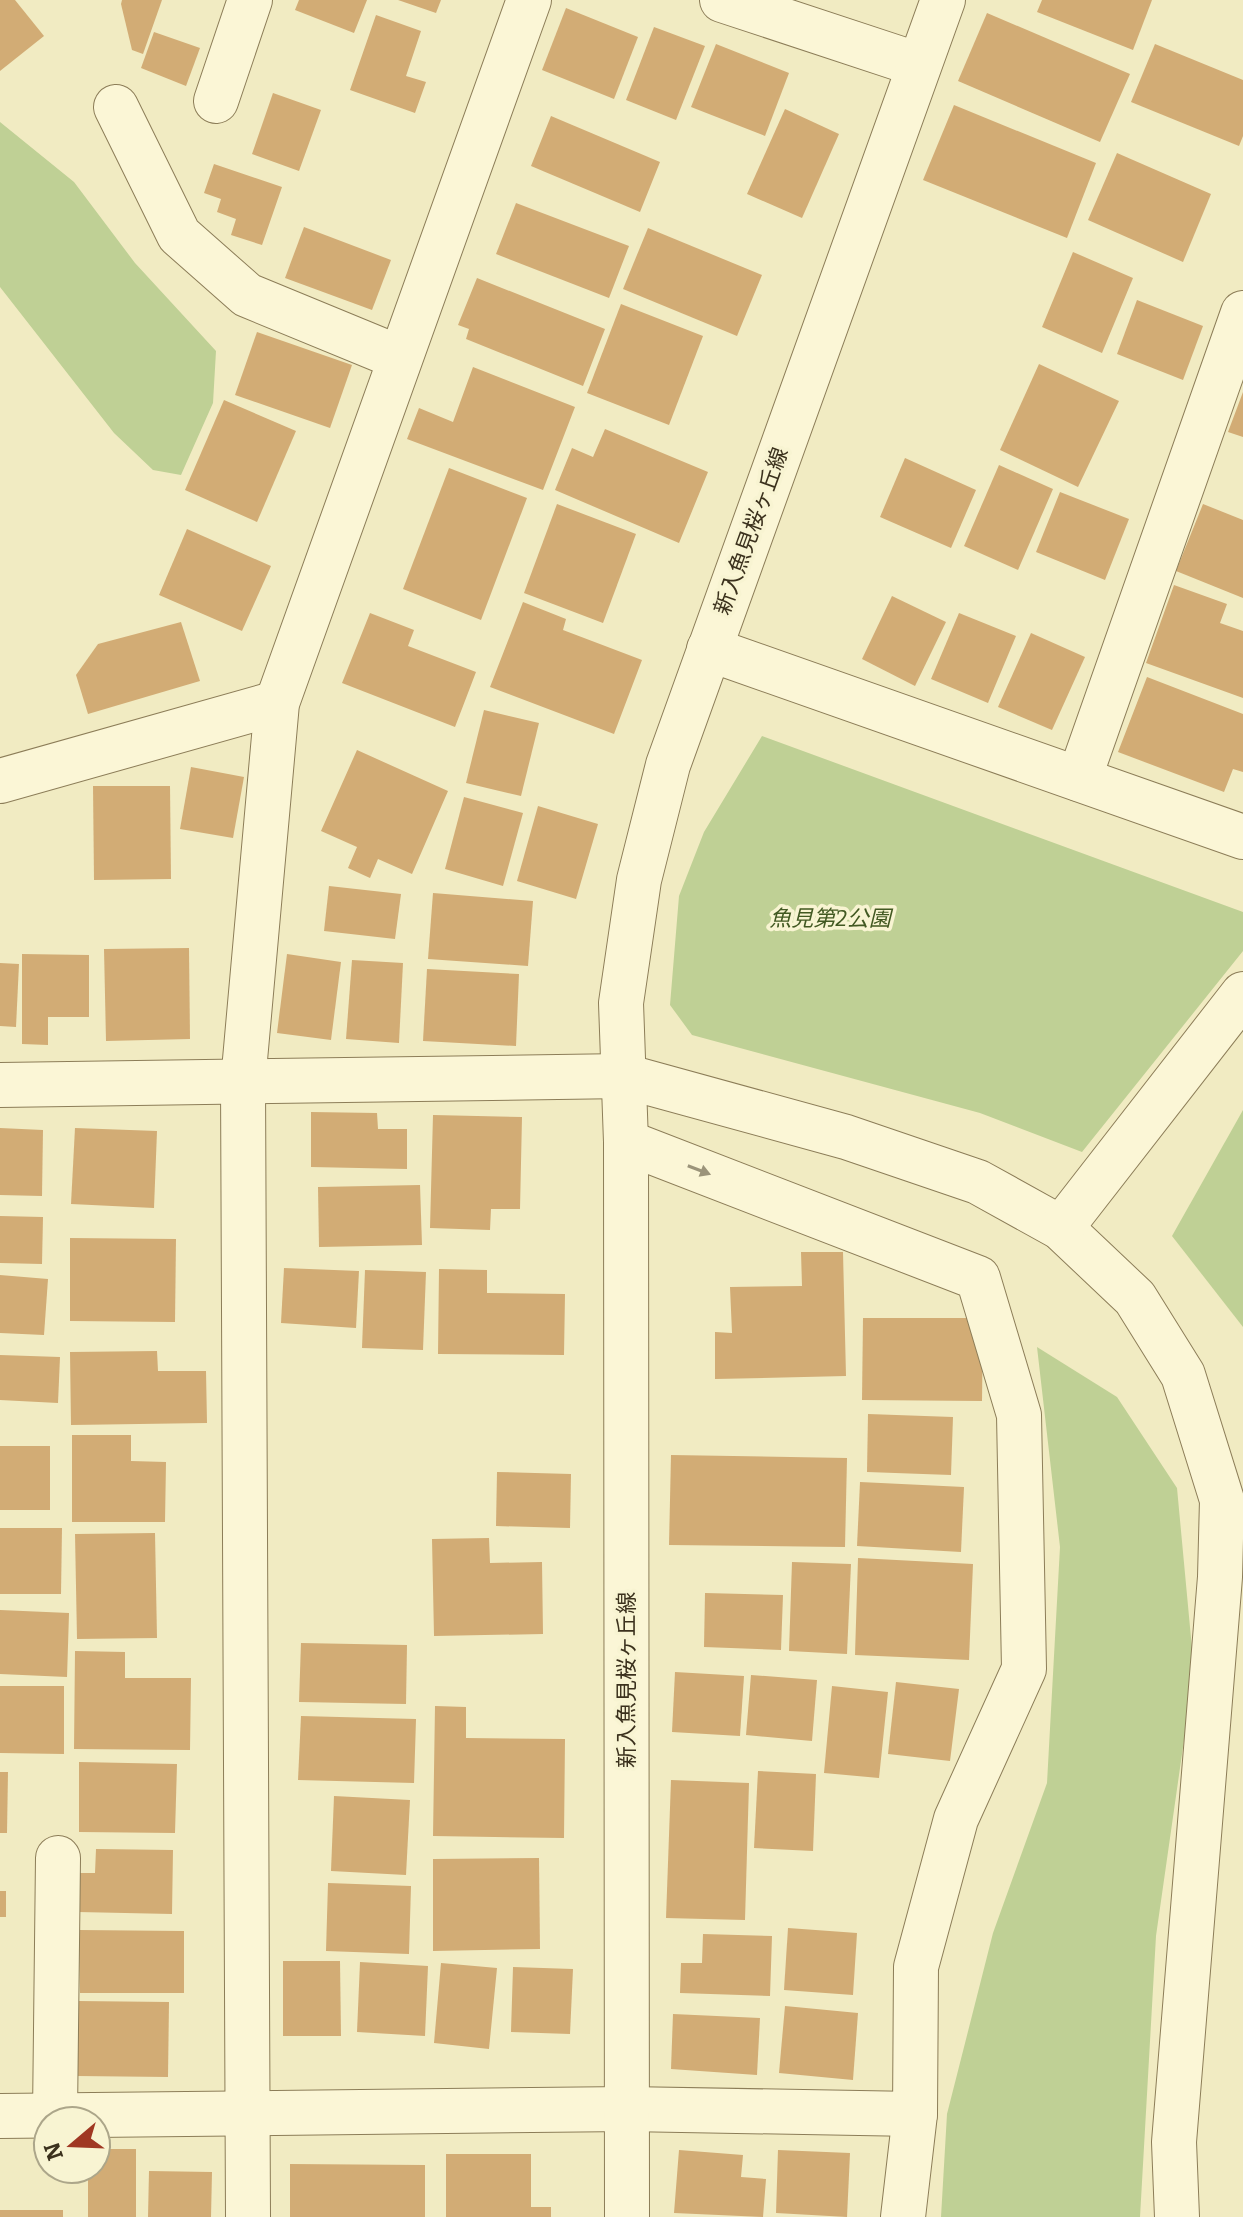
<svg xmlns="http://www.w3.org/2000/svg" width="1243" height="2217" viewBox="0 0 1243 2217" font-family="Bitter,'Noto Sans JP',serif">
<rect width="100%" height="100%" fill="#f1ebc2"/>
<g fill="#bfd095">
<polygon points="0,122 74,182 135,263 216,351 213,403 181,475 153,470 114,433 0,287"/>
<polygon points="762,736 1243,912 1243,951 1082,1152 980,1113 692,1035 670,1005 679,896 704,832"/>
<polygon points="1243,1110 1243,1327 1172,1236"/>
<polygon points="1037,1347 1117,1397 1177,1488 1194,1670 1156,1936 1140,2217 941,2217 947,2114 993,1933 1047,1783 1060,1547"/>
</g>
<g fill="#d2ac75">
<polygon points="0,0 15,0 44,36 0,71"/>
<polygon points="122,0 162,0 143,54 132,50 121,4"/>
<polygon points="299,0 367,0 354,33 295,10"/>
<polygon points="398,0 441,0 436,13"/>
<polygon points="1042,0 1152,0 1133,50 1037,12"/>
<polygon points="566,8 638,37 614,99 542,70"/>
<polygon points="987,13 1130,74 1100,142 958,81"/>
<polygon points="376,15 421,31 406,76 426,82 415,113 350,90"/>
<polygon points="654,27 705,46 676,120 626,100"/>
<polygon points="154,32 200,48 186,86 141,68"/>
<polygon points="716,44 789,73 765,136 691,107"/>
<polygon points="1155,44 1243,80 1243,136 1239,146 1131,102"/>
<polygon points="273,93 321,110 299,171 252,154"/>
<polygon points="954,105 1096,163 1067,238 923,180"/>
<polygon points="785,109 839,134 802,218 747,194"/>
<polygon points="551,116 660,162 640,212 531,166"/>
<polygon points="1117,153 1211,194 1183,262 1088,220"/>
<polygon points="214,164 282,187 262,245 231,235 236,219 217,212 221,199 204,193"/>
<polygon points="516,203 629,246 609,298 496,254"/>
<polygon points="304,227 391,260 372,310 285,278"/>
<polygon points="648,228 762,275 737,336 623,289"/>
<polygon points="1073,252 1133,278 1102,353 1042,327"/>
<polygon points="477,278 605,329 583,386 466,339 469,329 458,325"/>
<polygon points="1137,300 1203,326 1183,380 1117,354"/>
<polygon points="621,304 703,336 669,425 587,393"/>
<polygon points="257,332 352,365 330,428 235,395"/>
<polygon points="1039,364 1119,401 1078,487 1000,450"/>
<polygon points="473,367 575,407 543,490 407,439 419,408 453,422"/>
<polygon points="1243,392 1243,437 1228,432"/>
<polygon points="224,400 296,431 257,522 185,490"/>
<polygon points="605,429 708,472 679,543 555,490 572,448 593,457"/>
<polygon points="905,458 976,490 951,548 880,517"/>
<polygon points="999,465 1053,489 1018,570 964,546"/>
<polygon points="449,468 527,498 481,620 403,589"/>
<polygon points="1060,492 1129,519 1105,580 1036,552"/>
<polygon points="557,504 636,534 603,623 524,593"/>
<polygon points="1203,504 1243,520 1243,598 1176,571"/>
<polygon points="187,529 271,566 242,631 159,595"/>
<polygon points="1174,585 1227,604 1220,623 1243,631 1243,698 1146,663"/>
<polygon points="892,596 946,622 915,686 862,659"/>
<polygon points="523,602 566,619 563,630 642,660 614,734 490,687"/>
<polygon points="370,613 414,630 408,646 476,672 455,727 342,683"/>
<polygon points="959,613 1016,636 988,703 931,679"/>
<polygon points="181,622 200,681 88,714 76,675 98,644"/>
<polygon points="1031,633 1085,657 1052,730 998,707"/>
<polygon points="1147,677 1243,714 1243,772 1233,769 1224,792 1118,752"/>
<polygon points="484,710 539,723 521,796 466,783"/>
<polygon points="357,750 448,791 412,874 378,859 370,878 348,868 357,847 321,831"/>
<polygon points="191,767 244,777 233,838 180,829"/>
<polygon points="93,786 170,786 171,879 94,880"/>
<polygon points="464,797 523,813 503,886 445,869"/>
<polygon points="538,806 598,824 576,899 517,881"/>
<polygon points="329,886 401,894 395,939 324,931"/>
<polygon points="433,893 533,901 528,966 428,959"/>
<polygon points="189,948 190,1039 106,1041 104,949"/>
<polygon points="22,954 89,955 89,1017 48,1017 48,1045 22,1044"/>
<polygon points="287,954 341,962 331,1040 277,1033"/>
<polygon points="352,960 403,963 399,1043 346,1039"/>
<polygon points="0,963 19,964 16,1027 0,1026"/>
<polygon points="427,969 519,974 516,1046 423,1041"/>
<polygon points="311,1112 377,1113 378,1129 407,1129 407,1169 311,1167"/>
<polygon points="433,1115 522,1117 520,1209 491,1209 490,1230 430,1228"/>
<polygon points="0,1128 43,1130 42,1196 0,1195"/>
<polygon points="75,1128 157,1131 154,1208 71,1204"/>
<polygon points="420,1185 422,1245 319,1247 318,1187"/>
<polygon points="0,1216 43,1217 42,1264 0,1263"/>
<polygon points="70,1238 176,1239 175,1322 70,1321"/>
<polygon points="801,1252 843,1252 846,1376 715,1379 715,1332 732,1333 730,1287 802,1286"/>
<polygon points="284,1268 359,1271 356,1328 281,1323"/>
<polygon points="439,1269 487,1270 487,1293 565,1294 564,1355 438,1354"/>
<polygon points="365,1270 426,1272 423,1350 362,1348"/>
<polygon points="0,1275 48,1279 44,1335 0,1333"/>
<polygon points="863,1318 983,1318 982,1401 862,1400"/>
<polygon points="157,1351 158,1371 206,1371 207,1423 71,1425 70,1352"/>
<polygon points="0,1355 60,1357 58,1403 0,1400"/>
<polygon points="868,1414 953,1417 951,1475 867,1472"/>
<polygon points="72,1435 131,1435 131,1461 166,1462 165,1522 72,1522"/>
<rect x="0" y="1446" width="50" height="64"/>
<polygon points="671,1455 847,1458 845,1547 669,1545"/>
<polygon points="497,1472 571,1474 570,1528 496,1526"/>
<polygon points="860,1482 964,1487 961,1552 857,1546"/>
<polygon points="0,1528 62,1528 61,1594 0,1594"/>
<polygon points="155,1533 157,1638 77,1639 75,1534"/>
<polygon points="489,1538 490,1563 542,1562 543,1634 434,1636 432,1539"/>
<polygon points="858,1558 973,1564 969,1660 855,1655"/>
<polygon points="792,1562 851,1564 847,1654 789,1651"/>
<polygon points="705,1593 783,1595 781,1650 704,1647"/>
<polygon points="0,1610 69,1613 67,1677 0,1674"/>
<polygon points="301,1643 407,1645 406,1704 299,1702"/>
<polygon points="75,1651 125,1652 125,1678 191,1678 190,1750 74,1749"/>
<polygon points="675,1672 744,1676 740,1736 672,1732"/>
<polygon points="751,1675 817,1680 812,1741 746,1735"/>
<polygon points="896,1682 959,1689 950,1761 888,1754"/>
<polygon points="0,1686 64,1686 64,1754 0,1753"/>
<polygon points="832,1686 888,1692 879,1778 824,1773"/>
<polygon points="435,1706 466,1707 466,1738 565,1739 564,1838 433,1836"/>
<polygon points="301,1716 416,1719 414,1783 298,1780"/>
<polygon points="79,1762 177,1764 175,1833 79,1832"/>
<polygon points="758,1771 816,1774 813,1851 754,1848"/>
<polygon points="0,1772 8,1772 7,1833 0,1833"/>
<polygon points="671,1780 749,1783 745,1920 666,1918"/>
<polygon points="334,1796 410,1800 406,1875 331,1871"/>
<polygon points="96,1849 173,1850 172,1914 78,1912 79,1873 95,1873"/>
<polygon points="539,1858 540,1949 433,1951 433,1859"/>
<polygon points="328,1883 411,1886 409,1954 326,1951"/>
<rect x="0" y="1891" width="6" height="26"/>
<polygon points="788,1928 857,1933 853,1995 784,1990"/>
<polygon points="79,1930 184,1931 184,1993 80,1993"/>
<polygon points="703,1934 772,1936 770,1996 680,1993 681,1963 702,1963"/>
<polygon points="283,1961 340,1961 341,2036 283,2036"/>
<polygon points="360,1962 428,1966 425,2036 357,2032"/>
<polygon points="441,1963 497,1968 489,2049 434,2043"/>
<polygon points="513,1967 573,1969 570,2034 511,2032"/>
<polygon points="77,2001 169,2002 168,2077 77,2076"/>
<polygon points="785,2006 858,2013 853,2080 779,2073"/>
<polygon points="673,2014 760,2018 757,2075 671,2069"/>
<polygon points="96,2149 136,2149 136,2217 88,2217 88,2169 96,2169"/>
<polygon points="679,2150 743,2155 741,2177 766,2179 763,2217 674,2213"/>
<polygon points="778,2150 850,2153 847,2217 776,2213"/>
<polygon points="446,2154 531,2154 531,2207 551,2207 551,2217 446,2217"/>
<polygon points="290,2164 425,2165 425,2217 290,2217"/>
<polygon points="149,2171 212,2172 211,2217 148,2217"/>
<rect x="0" y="2210" width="63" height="7"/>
</g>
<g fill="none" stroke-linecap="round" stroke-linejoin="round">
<g stroke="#8c7d58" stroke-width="46">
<g id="minor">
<polyline points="722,0 919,65"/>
<polyline points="216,101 250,0"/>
<polyline points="116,107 179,235 247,295 400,358"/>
<polyline points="709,649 1243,837"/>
<polyline points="1079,779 1243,313"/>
<polyline points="0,781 277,703"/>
<polyline points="0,1085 624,1076 846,1137 978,1182 1061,1228 1135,1298 1183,1375 1222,1500 1220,1577 1174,2142 1177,2217"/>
<polyline points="626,1142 978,1278 1019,1415 1024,1669 956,1819 916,1967 915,2114 903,2217"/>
<polyline points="1061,1228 1243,994"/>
<polyline points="55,2115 58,1858"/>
<polyline points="0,2116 627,2109 915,2114"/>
<polyline points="248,2217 243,1082 277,703 529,0"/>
<polyline points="627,2217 626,1142 621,1003 639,880 668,765 943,0"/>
</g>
</g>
<use href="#minor" stroke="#fbf6d6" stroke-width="44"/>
</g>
<defs><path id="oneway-solid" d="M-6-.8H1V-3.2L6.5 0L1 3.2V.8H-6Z" transform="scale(2)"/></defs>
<use fill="#9b947a" href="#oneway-solid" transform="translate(699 1170) rotate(21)"/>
<g text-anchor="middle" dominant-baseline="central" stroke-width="7" stroke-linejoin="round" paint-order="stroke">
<g font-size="22" fill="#3b311d" stroke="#f8f4d2">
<text transform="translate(751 531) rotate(-70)">新入魚見桜ヶ丘線</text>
<text transform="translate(626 1680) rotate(-90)">新入魚見桜ヶ丘線</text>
</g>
<g font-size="22" font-style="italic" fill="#425922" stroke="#f8f4d2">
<text x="830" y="918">魚見第2公園</text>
</g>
</g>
<g transform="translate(72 2145) rotate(251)"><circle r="38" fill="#f8f4d2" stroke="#aca68a" stroke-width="2"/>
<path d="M0-6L14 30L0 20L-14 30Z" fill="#a03823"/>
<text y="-12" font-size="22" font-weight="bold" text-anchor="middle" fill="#3b311d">N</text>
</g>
</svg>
